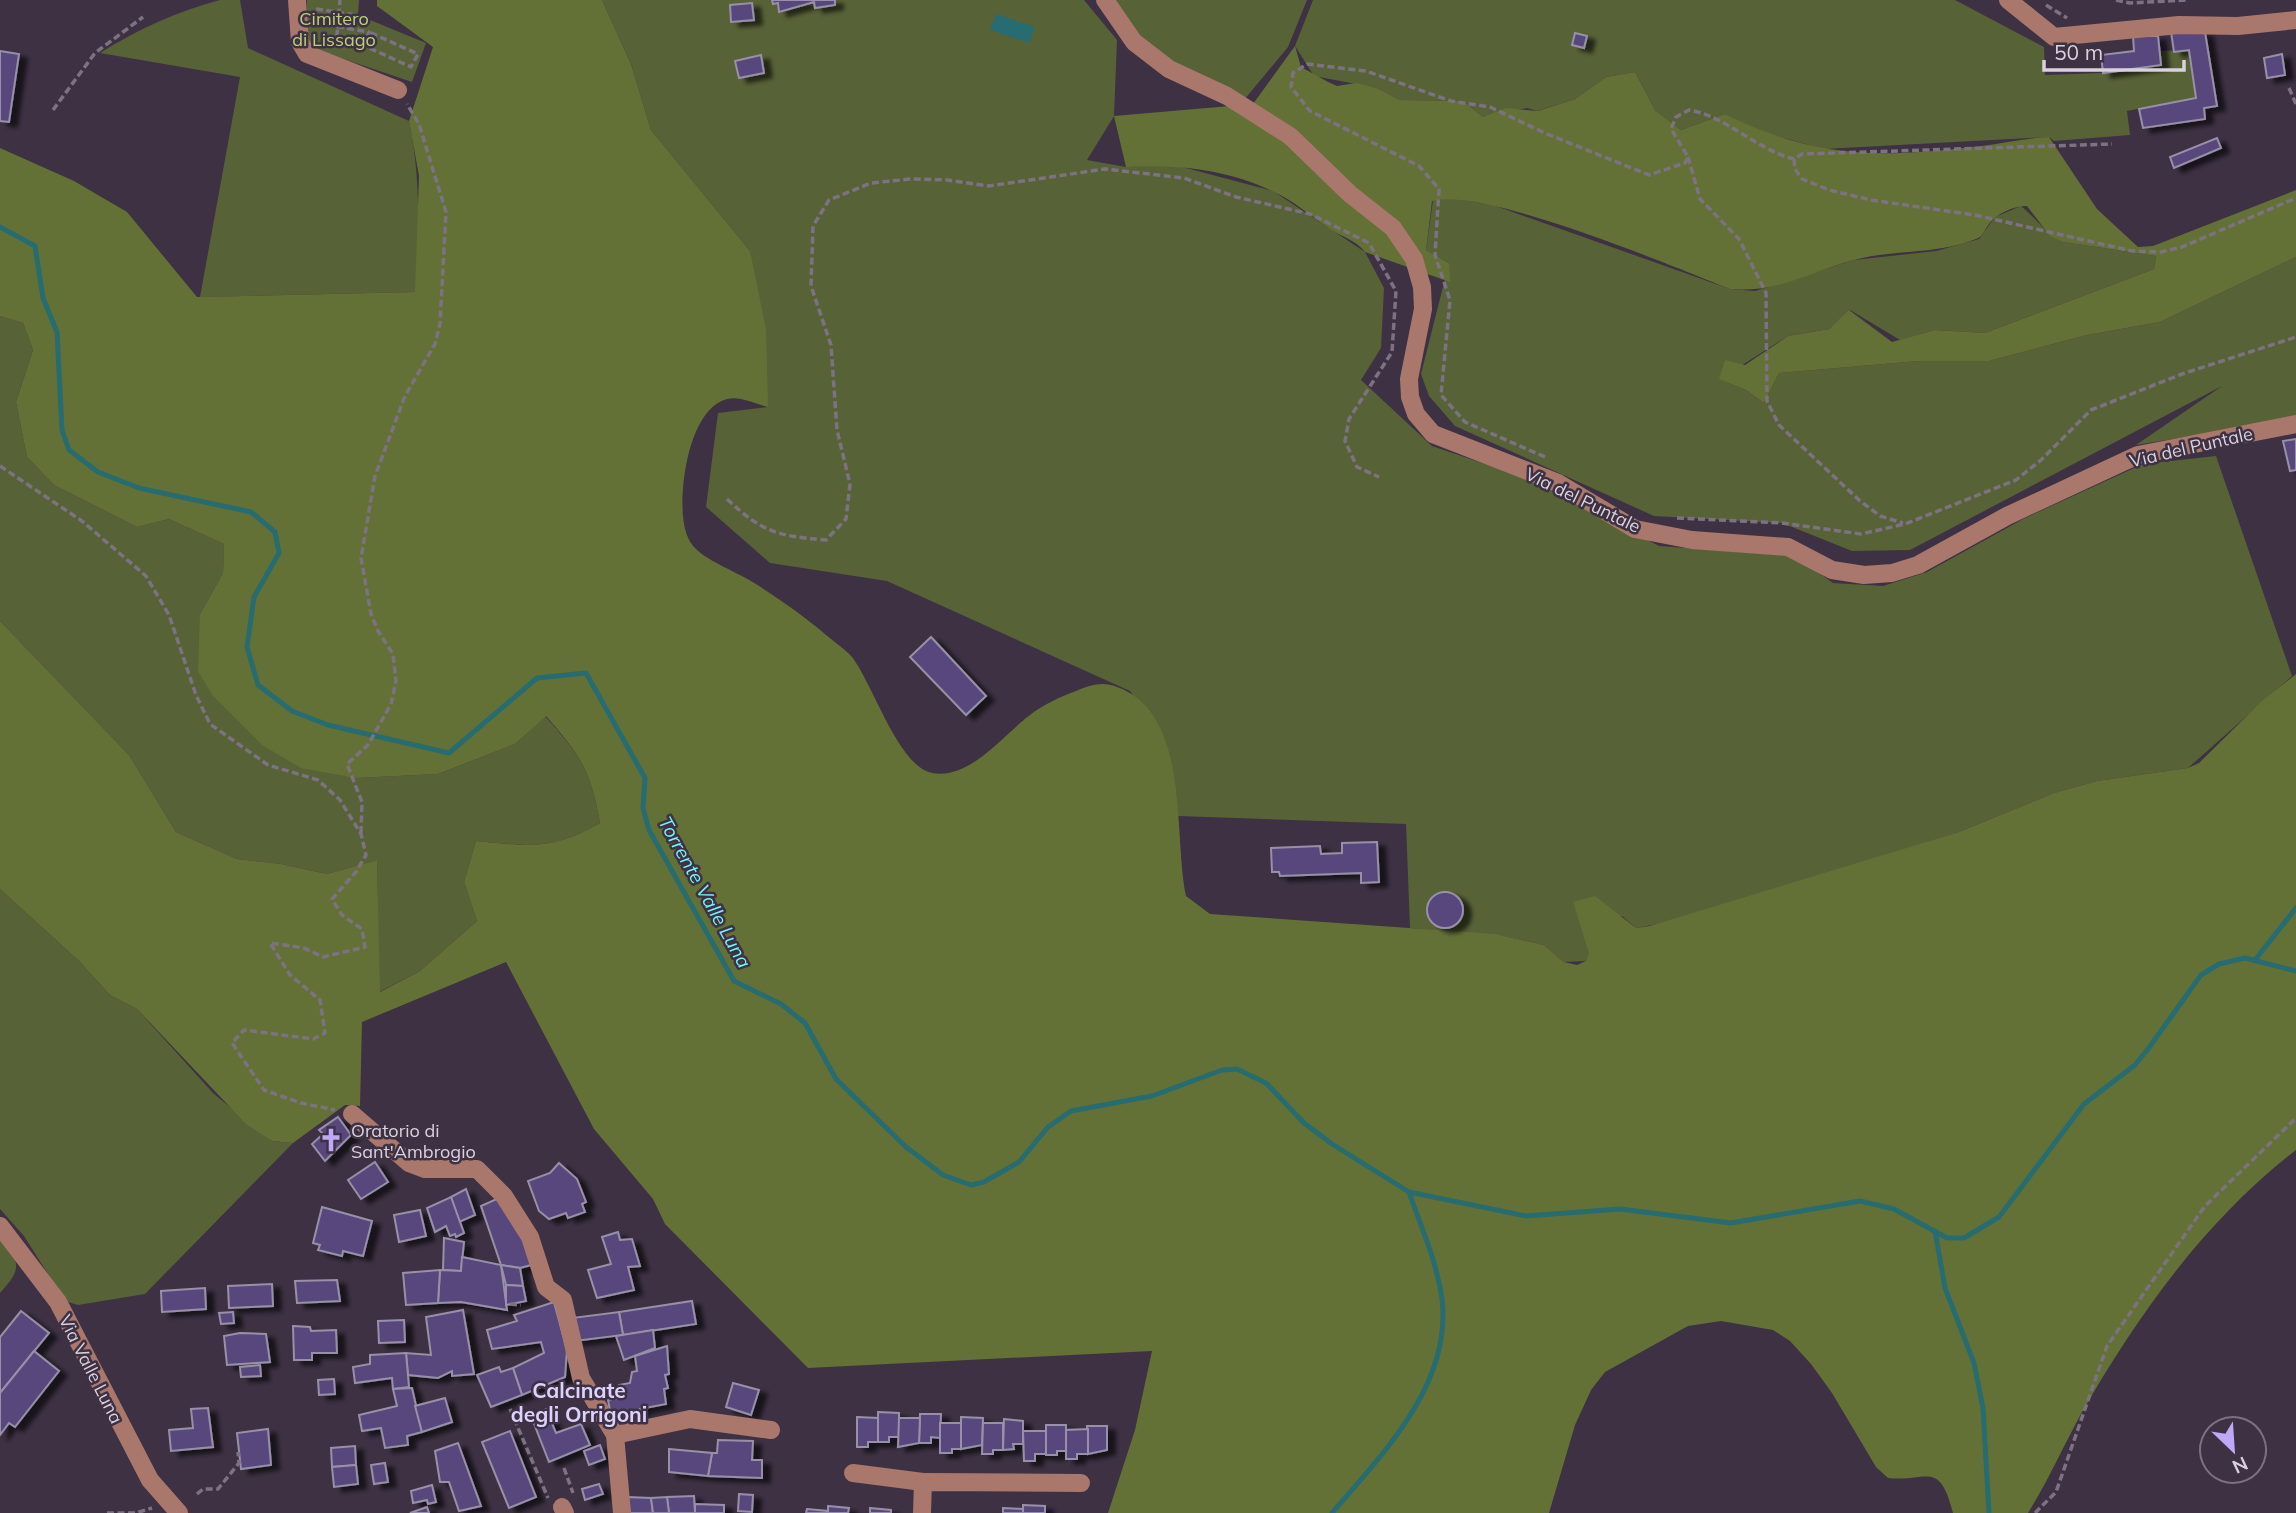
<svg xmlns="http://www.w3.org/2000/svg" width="2296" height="1513" viewBox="0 0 2296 1513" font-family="Mulish,sans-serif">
<defs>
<filter id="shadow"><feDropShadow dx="8" dy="4.5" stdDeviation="2" flood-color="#0009"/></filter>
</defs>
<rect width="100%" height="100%" fill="#3d3143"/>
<g fill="#586237">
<path d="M220,0H240L248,48L409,121C421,178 419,234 416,292L200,297L240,77L100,53C139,29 175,12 220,0Z"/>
<polygon points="307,0 359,0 358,15 426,43 412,82 311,48 307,39"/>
<polygon points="602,0 1084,0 1117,40 1114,116 1087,160 1126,167 1171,164 1273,191 1365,252 1384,288 1381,348 1361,380 1432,446 1530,479 1659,546 1795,556 1833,583 1883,586 1927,572 2025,518 2143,464 2216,456 2292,676 2188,768 2097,781 2054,793 1959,832 1675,921 1636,928 1622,916 1596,942 1586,961 1564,962 1544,945 1503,936 1410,928 1406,824 1178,816 1166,743 1130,691 887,581 770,563 706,507 718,413 768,407 750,251 651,130 631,64"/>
<polygon points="1113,0 1307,0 1288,47 1244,100 1163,57 1135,33"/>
<polygon points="1313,0 1955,0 2044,47 2045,75 2103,73 2161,65 2160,51 2189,50 2196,98 2127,111 2130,135 2054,141 2049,137 1824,149 1761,132 1725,114 1681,130 1655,110 1635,72 1606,77 1575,99 1537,111 1527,108 1483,117 1463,101 1398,100 1377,88 1314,76 1295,46"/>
<path d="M1446,197L1493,205L1730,289L1755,291L1854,260L1936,251L1979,239L1995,217L2021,206C2036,218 2046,234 2063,242L2156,256L2154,269L1985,333L1935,330L1900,340L1850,310L1829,329L1788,336L1720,379L1746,390L1764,403L1779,373L1919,361H1989L2087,335L2160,322L2296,257V419L2136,445L2222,386L1910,550L1852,551L1782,523L1654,516L1455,426L1429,396L1421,374L1449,263L1426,250L1433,200Z"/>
<path d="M0,316L23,323L33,350L16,402L27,457L54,485L137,527L169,519L224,544L223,573L200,614L356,778L438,774L515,744L545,716C580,755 591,771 600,823C551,851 531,846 476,841L464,882L477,921L420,971L379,992L377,860L327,874L281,864L237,859L176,832L129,755L0,621Z"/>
<polygon points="0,889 79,961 110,995 137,1009 214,1094 272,1141 293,1143 145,1294 78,1305 65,1301 24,1236 0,1209"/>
<path d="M0,1239C23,1263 20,1271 0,1293Z"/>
</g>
<g fill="#647136">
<path d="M377,0H602L631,64L651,130L750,251L766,329L768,407C756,404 740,396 727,399C690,409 680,483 683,516C684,527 687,541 696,549C708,561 736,572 751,581C782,600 809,620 836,643C842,648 848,652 852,657C873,684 898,766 932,773C970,780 1003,735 1030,715C1044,704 1060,697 1076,691C1090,685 1103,681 1117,687C1191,713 1173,835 1186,896L1210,914L1495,934L1544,945L1564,962L1577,965L1586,961L1589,953L1573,902L1595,896L1636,928L1650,926L1959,832L2054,793L2097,781L2188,768L2199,763L2262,701L2296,674V1150C2206,1219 2137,1316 2081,1414C2063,1447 2048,1481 2028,1513H1953C1939,1459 1928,1482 1888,1478L1876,1467L1832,1393L1811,1364L1790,1341L1773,1330L1721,1321L1688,1326L1605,1372L1591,1390L1575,1425L1549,1513H1108L1135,1430L1152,1351L808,1368L665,1224L653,1199L594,1129L506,962L362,1022L360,1106L345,1105L293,1143L272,1141L246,1124L137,1009L110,995L79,961L0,889V621L129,755L176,832L237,859L281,864L327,874L377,860L380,992L420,971L477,921L464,882L476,841C530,846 551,851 600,823C591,771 580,755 546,716L515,744L438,774L356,778L301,768L262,745L213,696L198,671L200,614L223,573L224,544L169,519L137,527L54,485L27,457L16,402L33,350L23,323L0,316V148L74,181L127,212L197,297L415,292L419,176L409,121L433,47L377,6Z"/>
<path d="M1295,46L1301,67L1328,82L1337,86L1356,83L1377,88L1399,100L1463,101L1483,117L1506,108L1538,111L1575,99L1606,77L1635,72L1655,110L1681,130L1725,114C1817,160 1881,158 1981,146C2004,143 2026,138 2049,137L2097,209L2138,247L2153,246L2296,190V257L2160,322L2087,335L1989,361H1919L1779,373L1764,403L1746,390L1719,379L1725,360L1745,365L1788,336L1829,329L1849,310L1892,342L1935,330L1985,333L2154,269L2156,256L2063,242L2050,236L2027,206C2014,206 1997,213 1989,224C1984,230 1984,236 1976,239C1936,255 1895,249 1854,260C1809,272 1779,293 1730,289C1672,266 1484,187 1432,201L1426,250L1449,263L1450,282L1365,252C1355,239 1343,238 1330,229C1312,217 1293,200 1272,191C1227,169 1175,164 1126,167L1114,116L1253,104Z"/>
</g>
<polygon fill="#276c70" points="996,14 1035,27 1029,43 990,30"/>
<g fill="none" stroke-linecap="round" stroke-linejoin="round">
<g stroke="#276c70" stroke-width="5">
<polyline points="0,227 35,246 43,298 57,332 62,430 69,450 98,472 139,488 251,512 275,532 279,553 254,597 247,647 258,685 292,711 328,725 449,753 537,678 586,673 645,778 643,808 649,830 734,981 781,1004 805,1023 836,1079 906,1147 943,1175 971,1185 984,1182 1019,1162 1048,1127 1071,1111 1152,1096 1222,1070 1237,1069 1266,1083 1304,1123 1332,1144 1409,1192 1526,1216 1620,1209 1731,1223 1860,1201 1894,1209 1947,1238 1964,1238 1999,1217 2084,1104 2135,1065 2148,1049 2201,975 2219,964 2245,958 2296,971"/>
<polyline points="2255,960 2296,908"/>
<polyline points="1935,1231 1945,1288 1974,1363 1983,1408 1989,1513"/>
<path d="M1332,1513C1383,1453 1452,1385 1442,1299C1437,1262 1421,1227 1409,1192"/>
</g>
</g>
<g fill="#59477b" stroke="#9790a8" stroke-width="2" filter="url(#shadow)">
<polygon points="772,0 835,0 835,5 815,8 814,2 779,12 778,3 773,4"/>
<polygon points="752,3 754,20 731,22 730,5"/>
<polygon points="2171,32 2205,32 2217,106 2204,108 2205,119 2143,128 2139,109 2196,98 2189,50 2174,52"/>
<polygon points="1575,33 1587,36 1584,48 1572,45"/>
<polygon points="2133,36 2158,36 2161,65 2103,73 2101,55 2134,51"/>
<polygon points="0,51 19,54 9,122 0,121"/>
<polygon points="2282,54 2285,75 2267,78 2264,58"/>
<polygon points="761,55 764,73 739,78 735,61"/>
<polygon points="2217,138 2221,148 2174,168 2170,157"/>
<polygon points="2296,439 2296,470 2290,471 2283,441"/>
<polygon points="931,637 986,696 966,715 910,657"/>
<polygon points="1377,842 1379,882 1361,883 1361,873 1280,876 1279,872 1272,872 1271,848 1320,846 1321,854 1342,853 1342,843"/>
<circle cx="1445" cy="910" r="18"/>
<polygon points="338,1117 351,1135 325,1161 312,1144 323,1134 319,1130"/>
<polygon points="375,1162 388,1182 361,1199 348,1180"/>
<polygon points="559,1163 577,1179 586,1202 582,1204 585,1212 568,1218 566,1213 549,1219 539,1211 528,1181 550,1173"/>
<polygon points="466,1189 475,1215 459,1222 451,1197"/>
<polygon points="451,1197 464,1233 456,1237 455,1234 450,1236 446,1226 435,1232 427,1208"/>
<polygon points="501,1197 535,1264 520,1268 501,1265 481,1206"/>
<polygon points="322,1207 372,1221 363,1256 343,1251 342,1256 318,1250 320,1245 313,1243"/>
<polygon points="420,1210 426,1236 399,1242 394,1215"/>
<polygon points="618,1232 620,1240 632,1239 640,1266 628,1267 634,1290 597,1298 588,1270 611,1264 602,1237"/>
<polygon points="444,1238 464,1242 461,1271 443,1270"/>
<polygon points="462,1257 501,1265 507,1310 461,1302 438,1303 440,1270 461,1271"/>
<polygon points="501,1265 520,1268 523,1286 506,1285"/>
<polygon points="440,1270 438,1303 406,1305 403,1273"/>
<polygon points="337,1280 340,1301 297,1303 295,1281"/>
<polygon points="272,1284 273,1306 229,1308 228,1286"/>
<polygon points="506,1285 523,1286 526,1301 506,1305"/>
<polygon points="205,1288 206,1309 162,1312 161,1291"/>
<polygon points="692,1301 696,1324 623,1335 619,1312"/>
<polygon points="554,1302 567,1350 565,1377 522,1395 513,1368 544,1353 541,1342 492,1349 487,1330 517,1321 514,1315"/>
<polygon points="463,1310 474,1374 452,1376 452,1371 438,1378 408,1375 406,1353 431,1355 426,1317"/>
<polygon points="21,1311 49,1333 0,1393 0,1337"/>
<polygon points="233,1312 234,1323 221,1324 219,1313"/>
<polygon points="619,1312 623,1335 575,1341 572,1318"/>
<polygon points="404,1320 405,1342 379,1343 378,1321"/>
<polygon points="293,1326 310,1327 311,1331 336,1330 337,1353 312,1353 312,1360 294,1360"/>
<polygon points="653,1330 655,1348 624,1360 616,1336"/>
<polygon points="240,1333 266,1334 270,1362 227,1365 224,1336"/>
<polygon points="667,1346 669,1374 665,1375 668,1388 664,1389 666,1404 640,1409 641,1411 624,1416 623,1414 611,1416 608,1400 621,1398 619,1385 630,1383 632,1372 637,1371 635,1356"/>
<polygon points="34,1351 59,1371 15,1427 9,1423 0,1435 0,1393"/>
<polygon points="406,1353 409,1387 393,1389 392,1378 355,1383 353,1367 370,1364 370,1355"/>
<polygon points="260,1365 261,1376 241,1377 240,1367"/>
<polygon points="499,1367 501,1372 513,1368 522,1395 491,1407 477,1375"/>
<polygon points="334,1379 335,1394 319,1395 318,1380"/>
<polygon points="733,1383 759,1390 751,1415 726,1407"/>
<polygon points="412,1388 422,1432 407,1436 408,1445 385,1448 381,1428 362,1431 359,1415 397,1406 393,1389"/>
<polygon points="445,1398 452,1422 422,1432 415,1406"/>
<polygon points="208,1408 213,1447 171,1451 169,1430 193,1428 191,1409"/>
<polygon points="546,1409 556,1433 581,1424 590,1445 549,1462 531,1416"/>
<polygon points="878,1412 899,1413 899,1437 889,1437 889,1442 878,1442"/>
<polygon points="920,1414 941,1414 940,1438 931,1437 931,1443 919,1443"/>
<polygon points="857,1417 878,1418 878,1442 868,1442 868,1447 857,1447"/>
<polygon points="961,1417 983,1418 982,1445 961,1449"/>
<polygon points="899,1418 920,1418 919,1443 898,1447"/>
<polygon points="1004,1419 1023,1421 1023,1444 1013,1444 1014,1449 1003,1450"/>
<polygon points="940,1423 961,1423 961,1449 952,1449 952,1453 940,1453"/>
<polygon points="983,1423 1003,1423 1003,1450 993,1450 993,1454 982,1454"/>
<polygon points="1046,1425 1066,1425 1066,1451 1057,1451 1057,1455 1046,1455"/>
<polygon points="1087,1426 1107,1426 1107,1450 1088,1454"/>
<polygon points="268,1429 271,1465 241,1469 237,1433"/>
<polygon points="1088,1429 1088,1454 1077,1454 1077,1459 1066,1459 1066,1430"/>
<polygon points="510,1431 536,1497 509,1508 482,1442"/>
<polygon points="1023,1431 1046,1431 1046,1454 1035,1454 1035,1461 1024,1461"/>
<polygon points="718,1440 753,1441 752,1460 762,1460 762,1478 708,1476 712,1453 717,1453"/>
<polygon points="458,1443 481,1506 459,1511 449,1482 440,1482 435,1451"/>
<polygon points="600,1445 605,1459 589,1465 584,1451"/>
<polygon points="355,1446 356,1465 332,1467 331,1448"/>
<polygon points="669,1449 712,1453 708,1476 669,1472"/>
<polygon points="385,1463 388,1482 374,1484 371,1465"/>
<polygon points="356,1465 358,1484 334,1487 332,1467"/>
<polygon points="599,1484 603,1494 585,1500 582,1489"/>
<polygon points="432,1485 436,1502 428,1504 427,1500 413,1503 411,1491"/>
<polygon points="739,1494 753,1495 752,1512 738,1511"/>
<polygon points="694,1496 695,1513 669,1513 667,1497"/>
<polygon points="627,1497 651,1498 653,1513 630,1513"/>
<polygon points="667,1497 669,1513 653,1513 651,1498"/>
<polygon points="695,1504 724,1505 724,1513 695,1513"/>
<polygon points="1023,1505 1045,1506 1045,1513 1023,1513"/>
<polygon points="828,1506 849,1508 848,1513 828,1513"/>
<polygon points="427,1507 429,1513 410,1513"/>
<polygon points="870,1508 891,1510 891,1513 870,1513"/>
<polygon points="1003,1508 1023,1509 1023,1513 1003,1513"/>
<polygon points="807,1509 828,1511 828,1513 806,1513"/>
</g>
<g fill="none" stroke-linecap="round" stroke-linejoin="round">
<g stroke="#7d7282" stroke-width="3.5" stroke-dasharray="7 3.5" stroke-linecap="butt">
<polyline points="2116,0 2130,3 2186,0"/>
<polyline points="2046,5 2067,18"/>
<polyline points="316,9 356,15"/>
<polyline points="316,23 369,32 365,46 411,67 418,54 369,32"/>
<polyline points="345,42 365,46"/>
<polyline points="336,47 340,0"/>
<polyline points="2289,88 2296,104"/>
<polyline points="53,110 95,53 143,17"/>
<polyline points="1688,157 1700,199 1739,239 1766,293 1767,401 1779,425 1859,500 1880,516 1903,523"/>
<polyline points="1794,159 1795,169 1802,179 1829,190 1871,200 1975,215 2132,251 2161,252 2182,247 2296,198"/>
<path d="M1545,457L1465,422L1441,395L1450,300L1435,255L1439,189L1419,166L1310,111L1291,87L1293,73L1307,64L1366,71L1451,101L1490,107L1547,134L1649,175L1685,163L1688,157L1671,129L1676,117L1689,110C1726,116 1757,150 1794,159L1802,154L2112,144"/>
<polyline points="0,466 82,521 146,576 169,615 196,695 210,724 268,765 318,780 340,800 361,834 366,855 356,872 332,899 342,915 362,929 365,947 323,957 304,948 270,943 290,975 320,1000 325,1033 313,1039 244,1030 232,1043 264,1090 301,1103 335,1110"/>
<path d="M727,499C763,533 778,536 826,540L846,519L850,484L837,430L831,345L811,286L813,226L829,200L871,183L911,179L947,180L989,186L1105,169L1184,178L1236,197L1310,214L1369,243L1396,291L1392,352L1349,419L1345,441L1357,467L1379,477"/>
<polyline points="1677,518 1782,523 1861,534 1905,524 2016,480 2041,460 2091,410 2182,374 2296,337"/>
<polyline points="361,833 362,802 347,764 368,745 391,704 396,681 393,654 378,631 371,614 361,558 375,476 405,396 435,344 440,324 446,212 419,124 407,104"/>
<polyline points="510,1304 521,1305"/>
<polyline points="510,1409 548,1498"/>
<polyline points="564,1468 573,1493"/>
<polyline points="197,1494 203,1489 218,1489 239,1463 238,1452"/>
<polyline points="107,1513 136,1513 152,1508"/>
<polyline points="2035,1513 2056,1492 2107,1346 2205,1206 2296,1118"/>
</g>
<g stroke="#a9776c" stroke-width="18">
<polyline points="297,0 300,42 307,54 398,90"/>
<polyline points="1105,0 1134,42 1169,69 1227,96 1290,136 1350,194 1393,228 1414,259 1422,287 1423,309 1409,379 1410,397 1416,414 1433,434 1558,483 1635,529 1692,540 1788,547 1832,570 1864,575 1892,573 1918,565 2007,516 2138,455 2296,424"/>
<polyline points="2008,0 2054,37 2179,25 2238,26 2296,20"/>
<polyline points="352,1114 409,1163 425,1169 477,1169 504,1196 530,1237 546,1287 563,1300 581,1378 615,1435 622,1513"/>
<polyline points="0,1226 58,1302 150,1480 179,1513"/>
<polyline points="615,1435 690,1419 771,1430"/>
<polyline points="853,1473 923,1482"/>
<polyline points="562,1507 565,1513"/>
<polyline points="922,1513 923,1482 1081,1483"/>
</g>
</g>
<defs>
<g id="church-bare" transform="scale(1.89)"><path d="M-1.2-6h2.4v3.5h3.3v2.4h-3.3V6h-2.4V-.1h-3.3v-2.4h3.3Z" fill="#bda9f5" stroke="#3d3143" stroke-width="2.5" paint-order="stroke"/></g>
</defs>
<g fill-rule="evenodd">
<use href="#church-bare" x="331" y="1140"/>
</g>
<g text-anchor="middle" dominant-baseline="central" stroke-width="5" stroke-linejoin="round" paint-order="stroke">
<g font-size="18" fill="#bcd179" stroke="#3d3143">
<text x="334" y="18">Cimitero<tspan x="334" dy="21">di Lissago</tspan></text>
</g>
<g font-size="18" fill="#d9d1dd" stroke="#3d3143">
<text transform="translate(2191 447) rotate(-13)">Via del Puntale</text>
<text transform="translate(1583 500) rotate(26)">Via del Puntale</text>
<text transform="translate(91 1369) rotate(63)">Via Valle Luna</text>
</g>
<g font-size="18" fill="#d9d1dd" stroke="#3d3143" text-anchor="start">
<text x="351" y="1130">Oratorio di<tspan x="351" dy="21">Sant'Ambrogio</tspan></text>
</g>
<g font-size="19" font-style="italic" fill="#73f5fc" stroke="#3d3143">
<text transform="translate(705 892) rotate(61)">Torrente Valle Luna</text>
</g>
<g font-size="21" font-weight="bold" fill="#dcd2fd" stroke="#3d3143">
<text x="579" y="1390">Calcinate<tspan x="579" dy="24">degli Orrigoni</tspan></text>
</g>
</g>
<g transform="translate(2233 1450) rotate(155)"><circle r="33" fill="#3d3143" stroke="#7b7181" stroke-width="2"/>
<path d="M0-5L12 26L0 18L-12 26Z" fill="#bda9f5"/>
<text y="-10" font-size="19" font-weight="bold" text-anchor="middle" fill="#d9d1dd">N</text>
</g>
<path d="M2044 60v10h140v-10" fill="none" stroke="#d9d1dd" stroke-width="3.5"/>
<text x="2054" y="60" font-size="21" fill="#d9d1dd" stroke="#3d3143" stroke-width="5" paint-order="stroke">50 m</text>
</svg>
